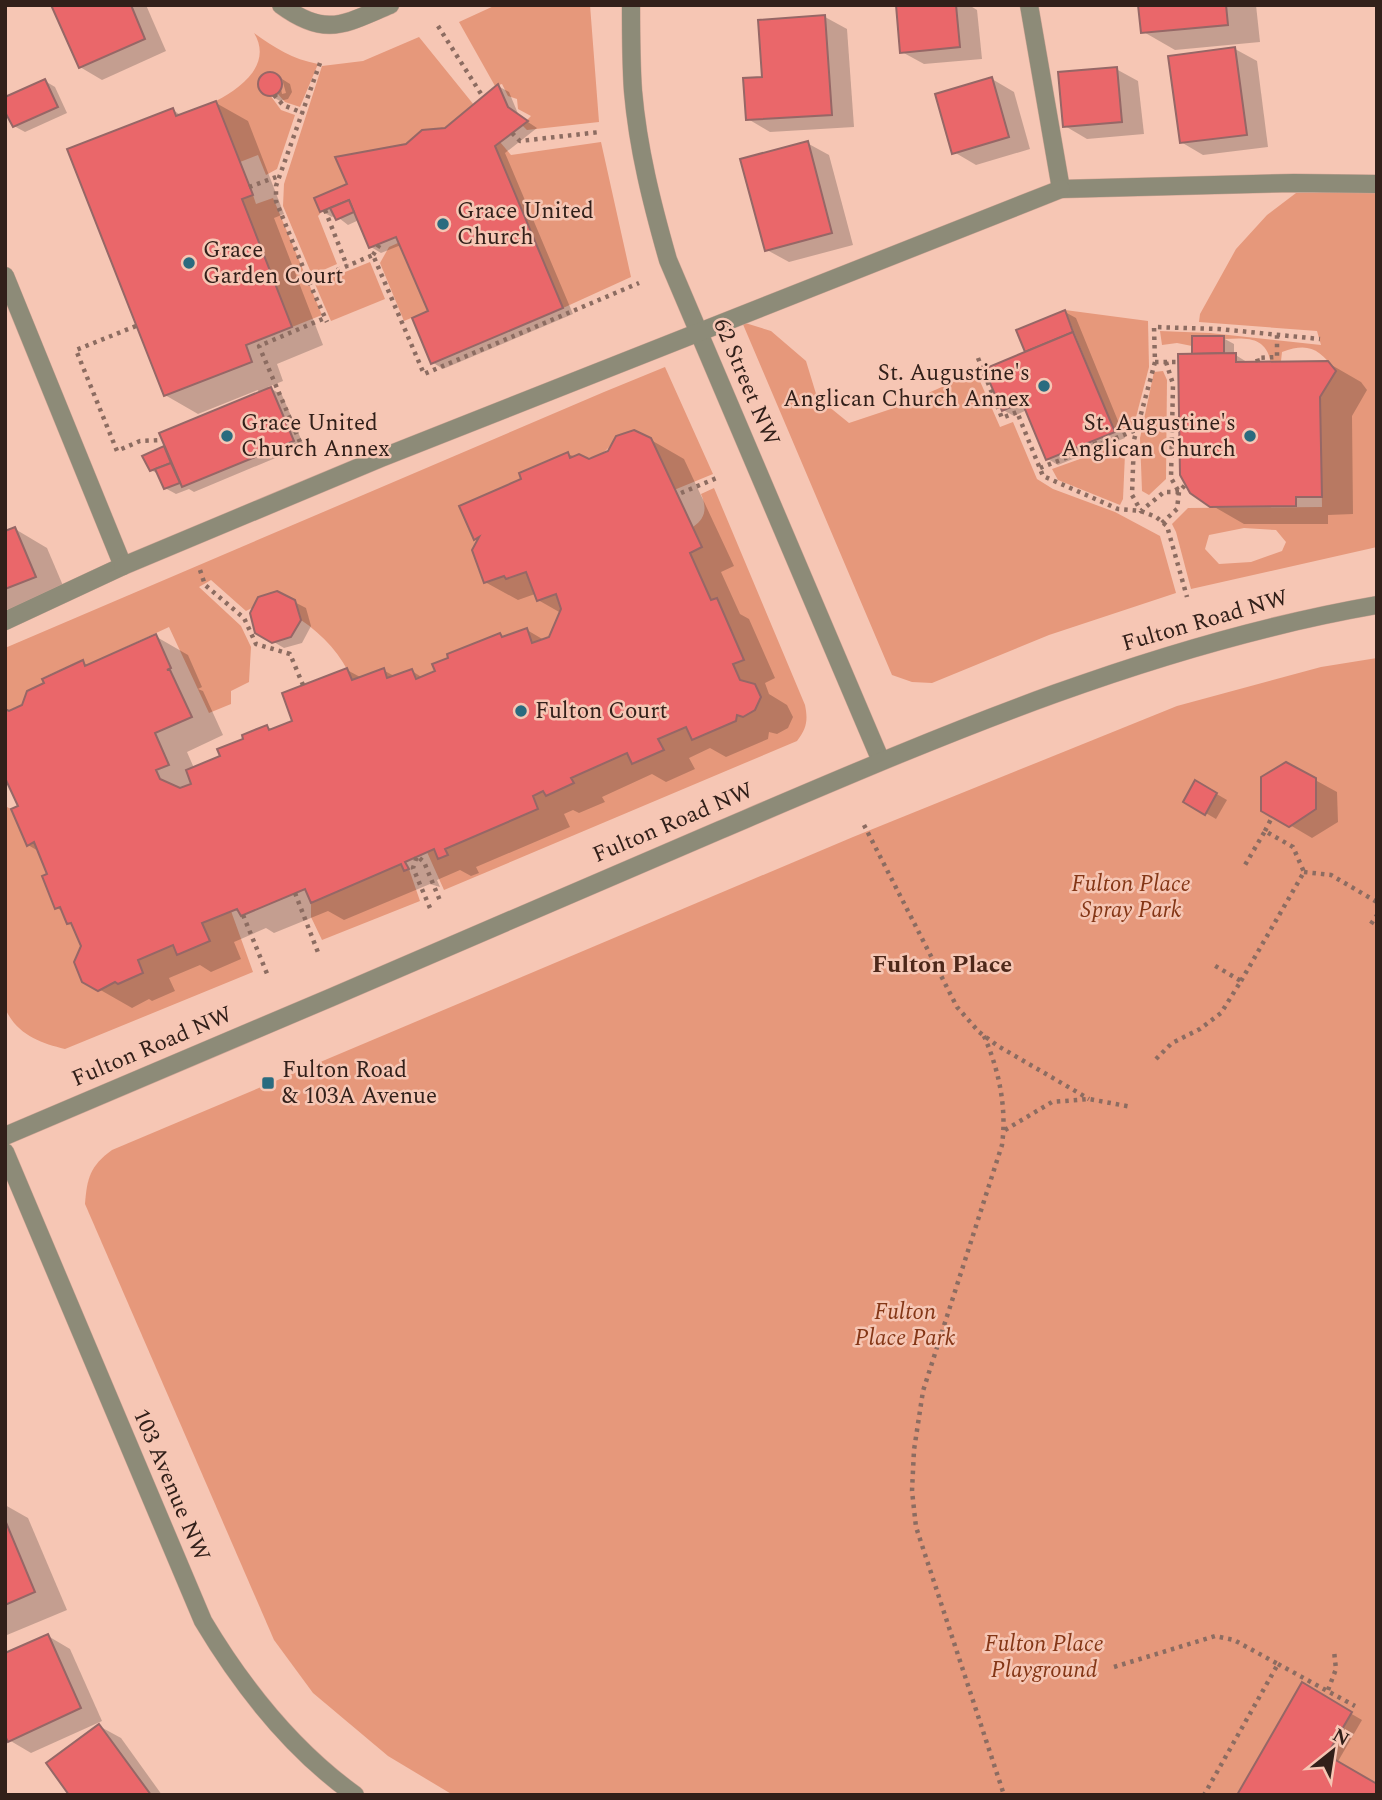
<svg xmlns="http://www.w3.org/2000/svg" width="1382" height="1800" viewBox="0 0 1382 1800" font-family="Spectral,serif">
<rect width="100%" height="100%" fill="#f6c6b4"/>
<g fill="#e6987b" fill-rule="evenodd">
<polygon points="496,5 590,5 599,122 527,130 522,125 531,116 518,109 517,99 508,96 502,84 495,86 459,22"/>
<path d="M254,33C275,48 292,59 318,64L300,107L285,102L277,93L282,85L279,75L271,71L262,75L258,82L260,92L270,95L281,110L295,115L277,169L266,175L258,155L240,162L216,101C241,88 273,64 254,33Z"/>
<polygon points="419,37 474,105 445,128 406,144 335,157 347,184 318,216 337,264 312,275 283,206 284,184 322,66 363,61"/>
<polygon points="500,142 511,155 601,142 631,277 563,308 495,146"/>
<path d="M1377,191V547L1191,589L1176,532L1172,524L1188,508L1322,507L1320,397L1336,371C1319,349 1309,342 1282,352L1281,361L1271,362C1265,336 1247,338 1224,339L1223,336H1193L1192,346L1177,343L1162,345L1160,331L1210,333L1321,345L1317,331L1199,322L1200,314L1236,249L1267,215L1296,193ZM1244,528L1276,530L1286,542L1282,551L1251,562L1219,564L1205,549L1209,535Z"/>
<polygon points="253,195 256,204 273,198 322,315 292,327 242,199"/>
<polygon points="398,243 428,311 404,321 380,263 389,247"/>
<polygon points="370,262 385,299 331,321 315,284"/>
<polygon points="1065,310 1148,321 1149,367 1134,425 1115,432"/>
<polygon points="742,322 771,331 806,361 817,397 849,423 894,408 976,372 1000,427 1013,422 1037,479 1053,489 1115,512 1160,536 1176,593 1049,635 932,683 912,682 892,675"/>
<path d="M665,367L713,474L674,490L651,438L634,430L616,436C605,458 593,459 570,458L568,453L519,473L521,479L474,539L479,537L472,550L484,583L504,576L506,579L526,572L537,601L556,594L561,609L549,637L532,643L527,628L502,637L500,633L447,654L448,658C427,680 416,679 387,678L384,669L352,680C342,655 323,635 301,620L295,600L277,591L258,597L252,608L246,611L211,580L199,587L241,626L251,647L249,682L231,691V704L209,713L169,627L85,666L82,660L42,678L44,683L22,705L9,711L5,709V648L604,392Z"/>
<polygon points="1163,371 1167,380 1166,479 1149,495 1142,491 1140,438 1154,372"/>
<polygon points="1119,445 1125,454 1123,499 1120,505 1058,480 1052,469"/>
<path d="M714,488L805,705C808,720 807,728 797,741L444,890L427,852L434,849L438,859L447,854L445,849L538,809L533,796L543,791L546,796L573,784L571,778L627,753L633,764L663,750L658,739L686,727L736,721L737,715L743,717L755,710L761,697L755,684L740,680L733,664L743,660L711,600L690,553L702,547L693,527C706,518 707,508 701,494Z"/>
<path d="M1377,658V1795H453L388,1756L313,1693L274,1640L85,1204C87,1178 90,1166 112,1150L853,837L1177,706L1321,667Z"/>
<path d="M5,806L11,809L27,846L34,842L47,874L42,877L55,909L60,907L67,924L71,923L81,946L74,962L82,982L98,991L115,982L118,984L143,973L138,960L173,945L209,940L202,923L231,911L253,972L65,1049C40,1043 16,1034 5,1008Z"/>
<polygon points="401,864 404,870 409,869 420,901 322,940 311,917 311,903"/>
</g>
<g fill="#0003">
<polygon points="53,5 146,5 166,51 102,80 80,67"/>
<polygon points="781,5 842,5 842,6 782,6"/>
<polygon points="898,5 969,5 977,10 982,59 924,64 902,52"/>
<polygon points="1140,5 1256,5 1260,42 1175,50 1142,31"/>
<polygon points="825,17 847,29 854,127 770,132 748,119 764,78"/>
<polygon points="1235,49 1257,61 1268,147 1203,155 1181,142"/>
<polygon points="1116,69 1138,81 1144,134 1087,139 1065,126"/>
<polygon points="271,73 279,78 282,94 286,93 282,79 290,84 292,92 288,99 280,101 262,91 260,82 263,76"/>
<polygon points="992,79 1014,92 1030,149 976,165 954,152"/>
<polygon points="45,81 55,87 67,113 25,132 14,126"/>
<polygon points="498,86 509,92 519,116 537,128 505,153 573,314 443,369 432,362 431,312 401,245 381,253 371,247 359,220 348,225 335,215 332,217 321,211 349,185 407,146 446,130"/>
<polygon points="216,103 248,121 284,214 274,218 323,345 277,364 283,381 268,387 282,395 304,446 194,492 189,489 176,494 165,488 160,475 151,470 145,456 167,447 259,394 258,390 198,414 165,395 173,110 182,116"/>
<polygon points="807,143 829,155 853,245 789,262 767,250"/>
<polygon points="1065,312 1076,318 1125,438 1058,465 1048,459 1027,410 1014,416 1003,410 1028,352"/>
<polygon points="1223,338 1234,344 1234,354 1250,364 1328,363 1361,382 1367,390 1352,416 1353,514 1328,515 1328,524 1244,524 1211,505 1194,355"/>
<polygon points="651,440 684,459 734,566 721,572 740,614 749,619 775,678 765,683 769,694 787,705 793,717 788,728 777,734 769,732 768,739 726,757 710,748 689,758 695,769 666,782 652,774 602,797 605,802 579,813 573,810 564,814 570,827 476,867 479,873 471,876 460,870 437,880 440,887 430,884 344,920 328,911 274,933 266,928 234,942 241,959 211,972 200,965 169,978 175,991 152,1001 149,999 132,1008 83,980 83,947 74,926 69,923 64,912 57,908 50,875 40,852 28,845 20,807 9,713 24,706 82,662 89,666 155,636 188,655 202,687 198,689 203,691 223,735 187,752 194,768 222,757 267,727 274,730 295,722 347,670 362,678 383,670 396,677 412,671 423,678 438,672 500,635 506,638 527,630 544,640 550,638 561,613 538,600 535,594 518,600 485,582 479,541 475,538 523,480 567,454 589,461"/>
<polygon points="15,529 47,548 67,595 18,615 5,608 5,533"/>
<polygon points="277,593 306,608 311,626 302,643 284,648 257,632"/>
<polygon points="1286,764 1337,792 1338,822 1312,838 1263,809"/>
<polygon points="1196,782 1227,800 1216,819 1185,801"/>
<polygon points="5,1505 28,1518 67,1610 7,1635 5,1634"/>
<polygon points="48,1636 70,1649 102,1721 31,1753 9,1740"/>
<polygon points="1302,1685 1362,1720 1337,1763 1239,1795"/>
<polygon points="99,1726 121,1738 162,1795 72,1795"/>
</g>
<g fill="#ea676a" stroke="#966766" stroke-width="2">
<polygon points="51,5 131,5 145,39 79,68"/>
<polygon points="896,5 956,5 960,47 900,53"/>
<polygon points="1138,5 1226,5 1228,25 1141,33"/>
<polygon points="825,15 832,115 746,120 743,78 762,77 758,20"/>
<polygon points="1235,47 1247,135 1180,143 1168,56"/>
<polygon points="1117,67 1122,122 1063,127 1058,72"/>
<circle cx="270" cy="84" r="12"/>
<polygon points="992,77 1009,137 952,154 935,94"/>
<polygon points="45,79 58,107 13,127 5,112 5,97"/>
<polygon points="498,84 508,107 528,121 495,146 563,308 431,364 412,318 428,311 396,237 369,248 349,200 320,212 314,198 347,184 335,157 406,144 422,130 445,128"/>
<polygon points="216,101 253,195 242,199 292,327 246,345 252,362 164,396 67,149 173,108 176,116"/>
<polygon points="808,141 832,233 765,251 740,159"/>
<polygon points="349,200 354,212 336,220 330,208"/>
<polygon points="1065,310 1073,332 1025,352 1016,330"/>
<polygon points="1073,332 1115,432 1046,460 1022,402 1002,411 984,369"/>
<polygon points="1192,336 1224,336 1224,353 1192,354"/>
<polygon points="1236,353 1236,362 1328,361 1336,371 1320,397 1322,497 1296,497 1296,506 1210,507 1190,493 1180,475 1178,354"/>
<polygon points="271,387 294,441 182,487 159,433"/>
<polygon points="634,430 651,438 702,547 690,553 711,600 717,598 744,660 733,664 740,680 755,684 761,697 755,710 743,717 737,715 736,721 692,740 686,727 658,739 664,750 632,764 627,753 571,778 574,783 546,796 543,791 533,796 538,809 445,849 448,855 438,859 434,849 405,862 409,869 404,871 401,864 311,903 305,889 241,916 237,909 202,923 210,941 177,955 173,945 138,960 143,973 118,984 115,982 98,991 82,982 74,962 81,946 71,923 67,924 60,907 55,909 42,876 47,874 34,842 27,846 11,809 18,806 5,778 5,709 9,711 22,705 27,691 44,683 42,679 83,660 85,666 156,634 171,668 167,670 170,670 192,717 155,733 169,765 156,770 160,779 180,788 191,784 186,770 220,756 217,749 243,739 242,735 267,725 269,730 292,721 282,693 347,668 352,680 384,668 387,678 412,669 416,679 435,671 432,664 448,658 447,654 500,633 502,637 527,628 532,643 549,637 561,609 556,594 537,601 526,572 506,579 504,576 484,583 472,550 479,537 474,540 459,506 521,479 519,473 568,452 570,458 579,454 589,459 608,451 616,436"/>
<polygon points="164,446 171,463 150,471 142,456"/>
<polygon points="171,463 180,483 164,489 155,469"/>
<polygon points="15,527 36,577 5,589 5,531"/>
<polygon points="277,591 295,600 301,620 291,637 272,643 255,633 250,613 258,597"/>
<polygon points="1286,762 1316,778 1316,809 1289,827 1261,811 1261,777"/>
<polygon points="1195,780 1217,793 1205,815 1183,802"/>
<polygon points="5,1520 35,1592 5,1605"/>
<polygon points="48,1634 81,1708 8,1742 5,1736 5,1653"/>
<polygon points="1302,1682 1352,1712 1327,1755 1377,1784 1377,1795 1237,1795"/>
<polygon points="99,1724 151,1795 69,1795 46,1763"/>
</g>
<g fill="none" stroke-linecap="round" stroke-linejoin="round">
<g stroke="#cfa595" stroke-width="19">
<g id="minor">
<path d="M281,5C326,38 344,24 390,5"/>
<path d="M631,5C631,34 631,63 633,91C638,149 652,204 668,260L881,761"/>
<polyline points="1029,5 1061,189 1294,183 1377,184"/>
<polyline points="5,276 123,566 5,621"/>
<polyline points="123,566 381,458 1061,189"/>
<path d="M5,1136C244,1036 482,932 720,830C933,739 1147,645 1377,605"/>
<path d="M5,1152L203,1621C243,1688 291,1749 355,1795"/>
</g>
</g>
<g stroke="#8c6c61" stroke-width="4.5" stroke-dasharray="3.5 5" stroke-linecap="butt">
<polyline points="438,26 483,97"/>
<polyline points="320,63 276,186 276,201 309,282 373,255 424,374 639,283"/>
<polyline points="274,95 283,105 303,113"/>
<polyline points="512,133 520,141 600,132"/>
<polyline points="249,187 279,176"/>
<polyline points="325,210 347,266"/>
<polyline points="373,255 380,244"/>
<polyline points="309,282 327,322"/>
<polyline points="136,326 76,350 117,451 140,441 162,440"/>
<polyline points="978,358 1002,418 1017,412 1043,476 1118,509 1141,511 1156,517 1167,526 1187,597"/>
<polyline points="1155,362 1178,362"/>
<polyline points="1166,362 1173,384 1171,478 1179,492"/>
<polyline points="1258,362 1257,358 1277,357 1277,335"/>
<polyline points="300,442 259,346 325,318"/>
<polyline points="1040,468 1096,446 1094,440 1096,446 1136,430"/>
<polyline points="1179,492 1164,492 1141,511 1132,495 1134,440 1155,362 1154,327 1219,329 1320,339"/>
<polyline points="681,493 719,477"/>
<polyline points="1162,523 1177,509 1179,492 1185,485"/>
<polyline points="200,570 205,585 244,618 256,644 290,654 303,685"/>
<polyline points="864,825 957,1007 979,1032 998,1046 1089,1099"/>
<polyline points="1265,831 1272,817"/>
<polyline points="1304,872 1331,875 1377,902"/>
<polyline points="295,893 319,955"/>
<polyline points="430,908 413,868 417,856 424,862 441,903"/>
<polyline points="243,915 268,976"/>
<polyline points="1371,924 1377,915"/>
<polyline points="1241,981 1304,872 1293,847 1265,831 1245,865"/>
<path d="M984,1036C999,1070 1007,1108 1002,1145L923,1391L914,1450L912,1491L916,1527L1004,1795"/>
<polyline points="1156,1059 1172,1043 1200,1029 1221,1013 1241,981 1212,964"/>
<polyline points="1005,1130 1052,1102 1089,1099 1132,1107"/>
<polyline points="1278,1664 1355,1706"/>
<polyline points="1114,1667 1215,1636 1234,1640 1278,1664 1204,1795"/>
<polyline points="1328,1690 1336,1669 1334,1651"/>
</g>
<use href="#minor" stroke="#8d8b78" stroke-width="18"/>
</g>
<g fill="#2a6b7f" stroke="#f6c6b4" stroke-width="2.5">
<circle cx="443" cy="224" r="7"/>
<circle cx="189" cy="263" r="7"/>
<circle cx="1044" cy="386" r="7"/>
<circle cx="227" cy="436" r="7"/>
<circle cx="1250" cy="436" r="7"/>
<circle cx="521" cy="711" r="7"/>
<rect x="261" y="1076" width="14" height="14" rx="3.5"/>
</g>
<g text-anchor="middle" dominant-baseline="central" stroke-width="5" stroke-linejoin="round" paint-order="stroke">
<g font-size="23" fill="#32201a" stroke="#f6c6b4" text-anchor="start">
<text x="457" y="211">Grace United<tspan x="457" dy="26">Church</tspan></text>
<text x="203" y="250">Grace<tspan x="203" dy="26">Garden Court</tspan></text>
<text x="1030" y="373" text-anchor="end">St. Augustine's<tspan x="1030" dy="26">Anglican Church Annex</tspan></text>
<text x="241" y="423">Grace United<tspan x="241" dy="26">Church Annex</tspan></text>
<text x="1236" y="423" text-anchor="end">St. Augustine's<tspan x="1236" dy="26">Anglican Church</tspan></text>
<text x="535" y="711">Fulton Court</text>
<text x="282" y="1070">Fulton Road<tspan x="282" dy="26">&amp; 103A Avenue</tspan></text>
</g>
<g font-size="23" fill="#32201a" stroke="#f6c6b4">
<text transform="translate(746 382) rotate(67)">62 Street NW</text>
<text transform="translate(1205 621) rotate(-16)">Fulton Road NW</text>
<text transform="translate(673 823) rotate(-23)">Fulton Road NW</text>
<text transform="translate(152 1047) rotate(-23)">Fulton Road NW</text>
<text transform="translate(171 1485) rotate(67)">103 Avenue NW</text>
</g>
<g font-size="23" font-style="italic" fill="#843616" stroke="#f6c6b4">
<text x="1131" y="884">Fulton Place<tspan x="1131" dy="26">Spray Park</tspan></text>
<text x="905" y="1312">Fulton<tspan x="905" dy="26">Place Park</tspan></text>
<text x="1044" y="1644">Fulton Place<tspan x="1044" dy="26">Playground</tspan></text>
</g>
<g font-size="24" font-weight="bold" fill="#4d281a" stroke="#f6c6b4">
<text x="942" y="965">Fulton Place</text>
</g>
</g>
<rect width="1382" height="1800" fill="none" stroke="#32201a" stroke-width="14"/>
<g transform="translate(1333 1751) rotate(30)" stroke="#f6c6b4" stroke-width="5" paint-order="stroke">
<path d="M0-5L12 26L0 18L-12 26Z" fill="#32201a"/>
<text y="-10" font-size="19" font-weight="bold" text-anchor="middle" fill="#32201a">N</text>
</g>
</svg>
